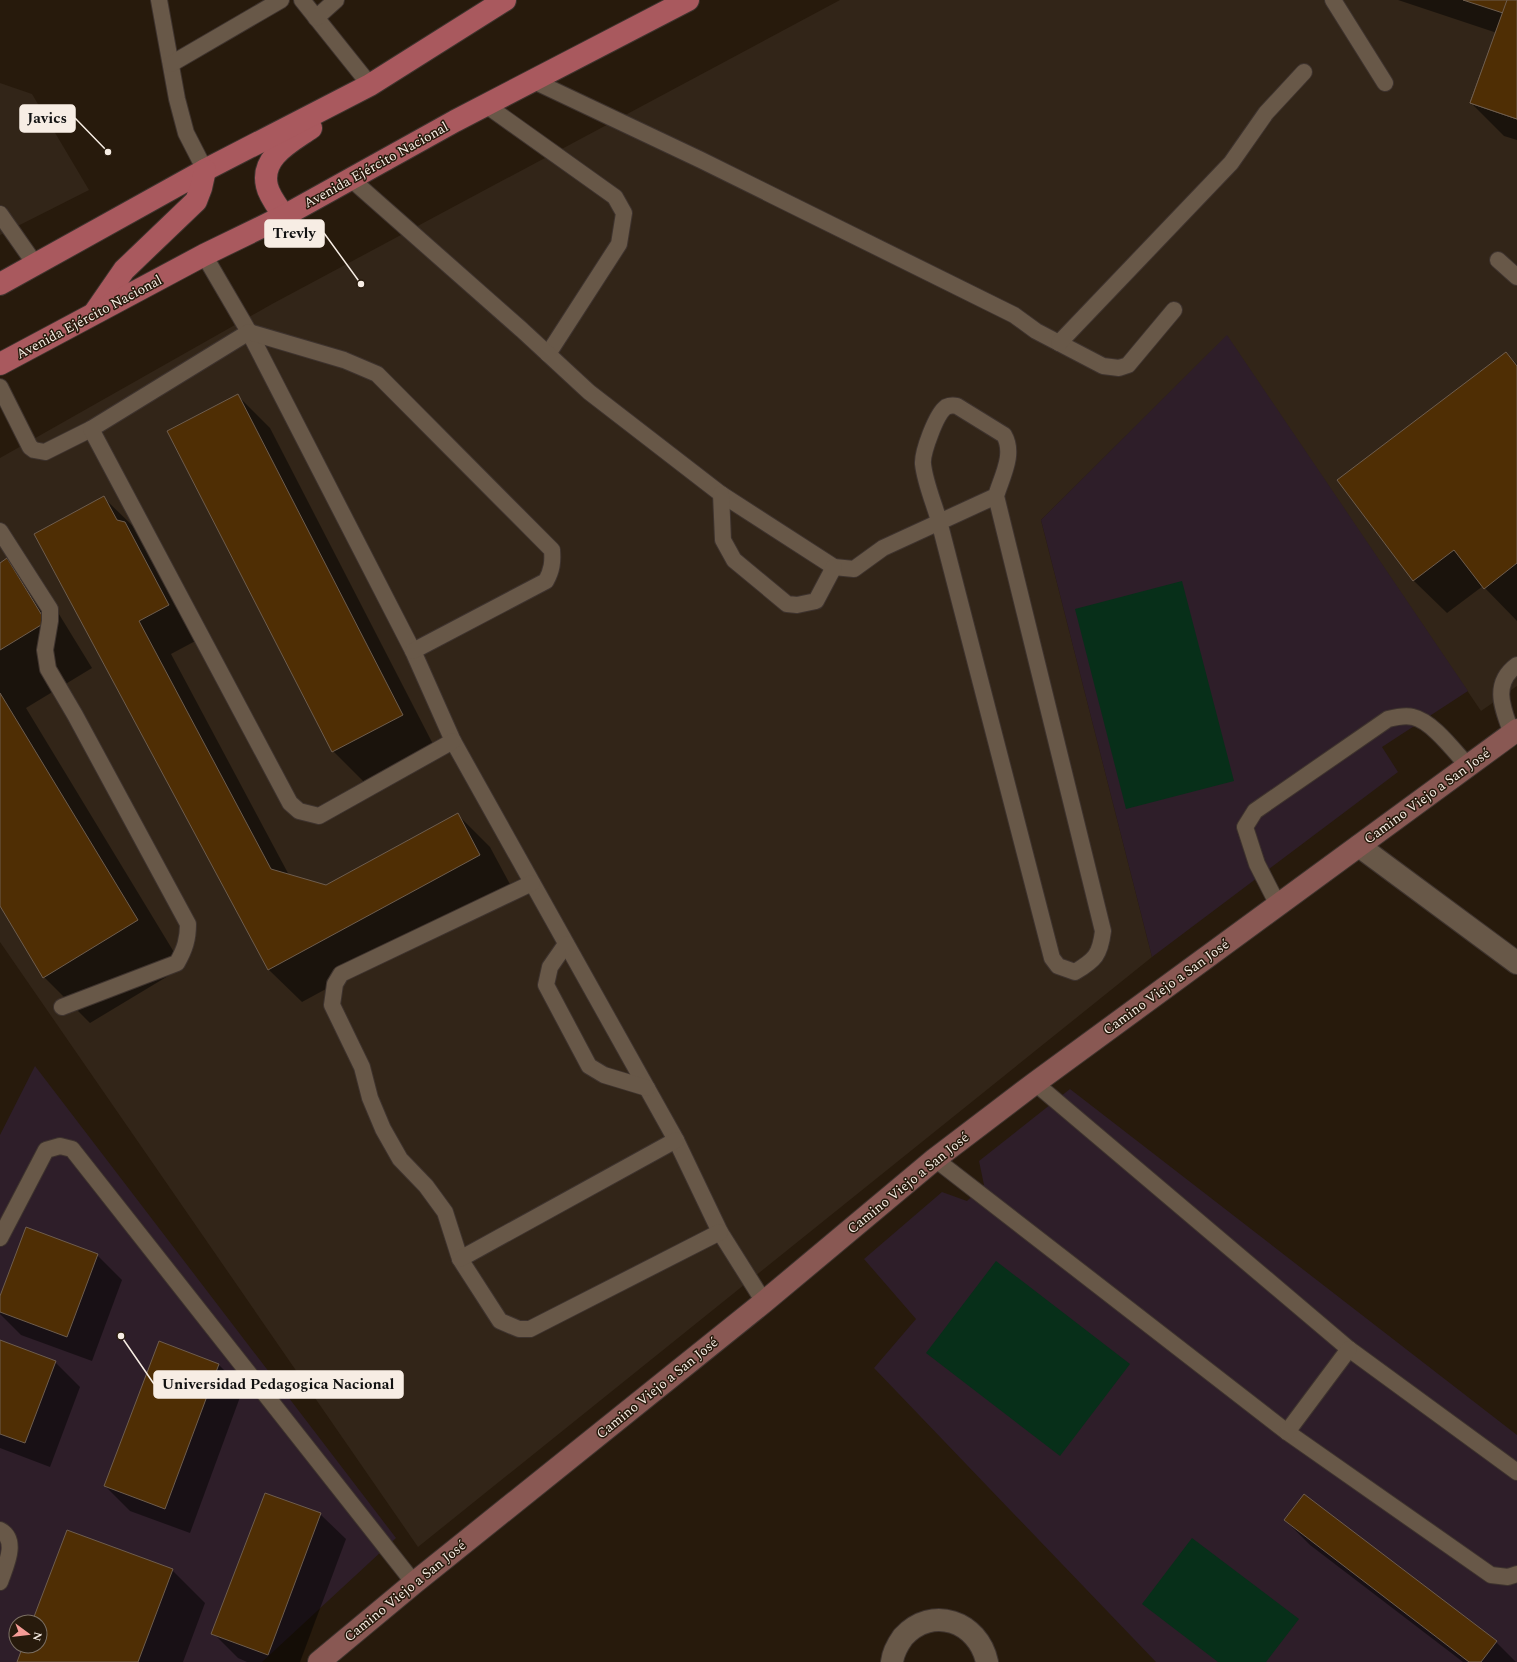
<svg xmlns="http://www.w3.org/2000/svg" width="1517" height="1662" viewBox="0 0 1517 1662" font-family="Spectral,serif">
<rect width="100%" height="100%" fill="#271a0c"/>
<g fill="#322518">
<polygon points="840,0 1517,0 1517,686 1481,711 1227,336 1041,520 1152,957 418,1547 0,942 0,458 272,304"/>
<polygon points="0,83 32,94 89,190 0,235"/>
</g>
<g fill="#2e1e29" fill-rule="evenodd">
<polygon points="1227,335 1468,691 1382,747 1398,772 1152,957 1041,520"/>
<path d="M35,1066L396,1538L262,1662H0V1135ZM16,1622H40V1646H16Z"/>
<polygon points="1070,1089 1517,1435 1517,1662 1156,1662 874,1368 916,1319 864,1259 942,1192 967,1201 984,1185 979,1161"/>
</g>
<g fill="#072f19">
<polygon points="1182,581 1234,781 1126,809 1075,609"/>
<polygon points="996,1261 1130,1364 1060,1456 926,1353"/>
<polygon points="1192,1538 1299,1619 1266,1662 1218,1662 1142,1604"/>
</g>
<g fill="#0007">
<polygon points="1398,0 1517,0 1517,140 1504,136 1471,103 1497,33"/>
<polygon points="1506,353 1517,364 1517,621 1483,586 1447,613 1414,581 1339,480"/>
<polygon points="238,396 270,428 435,748 366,784 333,751 168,432"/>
<polygon points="104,498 137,530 201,638 171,654 289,875 326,886 457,814 490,847 512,888 302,1002 269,970 35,535"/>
<polygon points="7,559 54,606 92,668 26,708 183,967 90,1023 44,977 0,904 0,564"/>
<polygon points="97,1255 122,1280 92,1361 21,1335 0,1314 0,1299"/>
<polygon points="0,1341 55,1362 80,1387 50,1467 0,1448"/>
<polygon points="218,1364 243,1389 190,1533 130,1511 105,1486"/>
<polygon points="1304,1495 1496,1642 1516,1662 1463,1662 1310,1545 1285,1520"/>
<polygon points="320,1514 346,1539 300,1662 247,1662 238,1658 213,1633"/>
<polygon points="172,1570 205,1603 183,1662 18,1662 24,1646 40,1646 40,1622 33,1622"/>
</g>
<g fill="#4f2e04" stroke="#6e5d4e">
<polygon points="1463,0 1517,0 1517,119 1470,103 1503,13"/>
<polygon points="1507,0 1517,0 1517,119 1470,103"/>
<polygon points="1506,352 1517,366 1517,563 1484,589 1454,550 1413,581 1337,480"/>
<polygon points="238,394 403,715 332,752 167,431"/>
<polygon points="104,496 117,520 125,522 169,605 139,621 271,869 326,885 458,813 480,855 268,970 34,534"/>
<polygon points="7,558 46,622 0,650 0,563"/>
<polygon points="0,693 138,920 43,978 0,906"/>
<polygon points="26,1227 98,1254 67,1337 0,1312 0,1296"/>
<polygon points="0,1340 56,1361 25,1443 0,1434"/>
<polygon points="159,1341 219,1364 165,1509 104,1486"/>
<polygon points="265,1493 321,1513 268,1655 211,1634"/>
<polygon points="1304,1494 1497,1641 1481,1662 1469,1662 1284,1520"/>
<polygon points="67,1530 173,1569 138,1662 17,1662 23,1646 40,1646 40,1622 32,1622"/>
</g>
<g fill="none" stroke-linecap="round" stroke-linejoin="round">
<g stroke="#3e332e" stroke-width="18">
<g id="lane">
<polyline points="159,0 177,99 186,133 205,170"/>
<polyline points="302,0 370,85"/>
<polyline points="1333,0 1385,83"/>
<polyline points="316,18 336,0"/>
<polyline points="171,64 281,0"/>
<polyline points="534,81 701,160 1014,315 1036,331 1103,366 1119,368 1128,365 1174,310"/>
<polyline points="486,105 615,197 624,213 619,244 548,354"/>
<path d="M351,179L522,330L589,392L721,494L834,567L854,569L883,548L996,496L1103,931C1100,955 1095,960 1075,972L1058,966L1052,958L939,521C934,503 925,483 923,464C922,453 936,414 946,407C950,405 953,405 957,406L1004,435C1015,454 1002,476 996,496"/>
<polyline points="0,214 35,264"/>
<polyline points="204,255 249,332 413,651 453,741 676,1140 720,1232 764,1302"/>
<polyline points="1498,260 1517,277"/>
<polyline points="1059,343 1231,163 1266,113 1304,72"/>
<polyline points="0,387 30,447 34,450 45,452 91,429"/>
<polyline points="721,494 723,540 734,560 787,604 797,605 816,601 834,567"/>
<path d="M0,531L50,609V621L45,650L48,669L75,715L188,924C188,939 185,949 177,963L62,1007"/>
<path d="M413,651L546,581C552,570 553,562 552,550L377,374L344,360L249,332L91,429L290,803L299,811L319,816L453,741"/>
<path d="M1512,734C1503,709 1491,684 1517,665"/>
<polyline points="532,883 341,974 335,984 332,1005 362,1067 370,1098 383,1129 400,1159 426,1186 445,1212 460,1259 500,1321 519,1329 530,1329 720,1232"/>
<path d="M1278,905L1257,864L1245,827L1255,811L1388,719C1396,717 1405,715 1413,717C1432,721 1455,752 1468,766"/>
<polyline points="566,944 550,967 546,985 589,1066 604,1075 647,1088"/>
<polyline points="1035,1083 1349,1349 1517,1472"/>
<polyline points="935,1159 1287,1432 1491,1575 1508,1577 1517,1574"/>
<polyline points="0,1238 46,1150 60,1146 72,1149 414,1583"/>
<polyline points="460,1259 676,1140"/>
<polyline points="1287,1432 1349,1349"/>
<path d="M0,1530C19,1540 5,1567 0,1582"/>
</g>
</g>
<g stroke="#3e332e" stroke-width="24">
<g id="street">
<polyline points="1359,846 1517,963"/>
<path d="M892,1662C893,1653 898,1644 903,1637C932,1605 978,1621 987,1662"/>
</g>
</g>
<g stroke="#3e332e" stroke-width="24">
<polyline id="secondary" points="319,1662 414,1583 764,1302 935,1159 1035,1083 1517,730"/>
</g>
<g stroke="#3e332e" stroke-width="24">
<g id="primary">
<path d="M284,216C278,207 269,196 267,186C260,157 291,142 311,128"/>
<polyline points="0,284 205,170 370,85 505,0"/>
<polyline points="95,312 124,270 196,201 201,188 205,170"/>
<polyline points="0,364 204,255 284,216 455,121 688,0"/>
</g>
</g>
<use href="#lane" stroke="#685848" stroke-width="16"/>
<use href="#street" stroke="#685848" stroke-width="22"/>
<use href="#secondary" stroke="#895853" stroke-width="22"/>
<use href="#primary" stroke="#a9595e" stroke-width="22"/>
</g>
<g text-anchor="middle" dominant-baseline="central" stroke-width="3" stroke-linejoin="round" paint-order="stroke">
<g font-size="14" fill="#f7ede4" stroke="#271a0c">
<text transform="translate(376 165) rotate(-29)">Avenida Ejército Nacional</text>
<text transform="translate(89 317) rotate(-28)">Avenida Ejército Nacional</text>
<text transform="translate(1427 796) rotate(-36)">Camino Viejo a San José</text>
<text transform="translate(1166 987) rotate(-36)">Camino Viejo a San José</text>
<text transform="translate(908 1183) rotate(-39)">Camino Viejo a San José</text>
<text transform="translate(657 1388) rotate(-39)">Camino Viejo a San José</text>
<text transform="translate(405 1591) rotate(-39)">Camino Viejo a San José</text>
</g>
</g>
<path fill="none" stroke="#f7ede4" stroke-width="1.5" d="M108 152L75 118M361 284L324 233M121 1336L154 1384"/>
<g fill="#f7ede4" stroke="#271a0c" stroke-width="1.5">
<circle cx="108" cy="152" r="4"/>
<circle cx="361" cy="284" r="4"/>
<circle cx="121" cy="1336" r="4"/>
</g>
<g fill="#f7ede4" stroke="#f7ede4" stroke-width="1.5">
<rect x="20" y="105" width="55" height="27" rx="4"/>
<rect x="265" y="220" width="59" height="27" rx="4"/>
<rect x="154" y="1371" width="249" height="27" rx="4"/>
</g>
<g font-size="15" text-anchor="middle" font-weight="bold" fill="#111">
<text x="47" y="123">Javics</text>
<text x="294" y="238">Trevly</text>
<text x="278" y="1389">Universidad Pedagogica Nacional</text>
</g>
<g transform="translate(28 1634) rotate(105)"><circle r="19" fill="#271a0c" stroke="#7a6e62"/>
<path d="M0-3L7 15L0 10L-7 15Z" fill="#f59c96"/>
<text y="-6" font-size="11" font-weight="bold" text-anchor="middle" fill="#f7ede4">N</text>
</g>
</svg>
